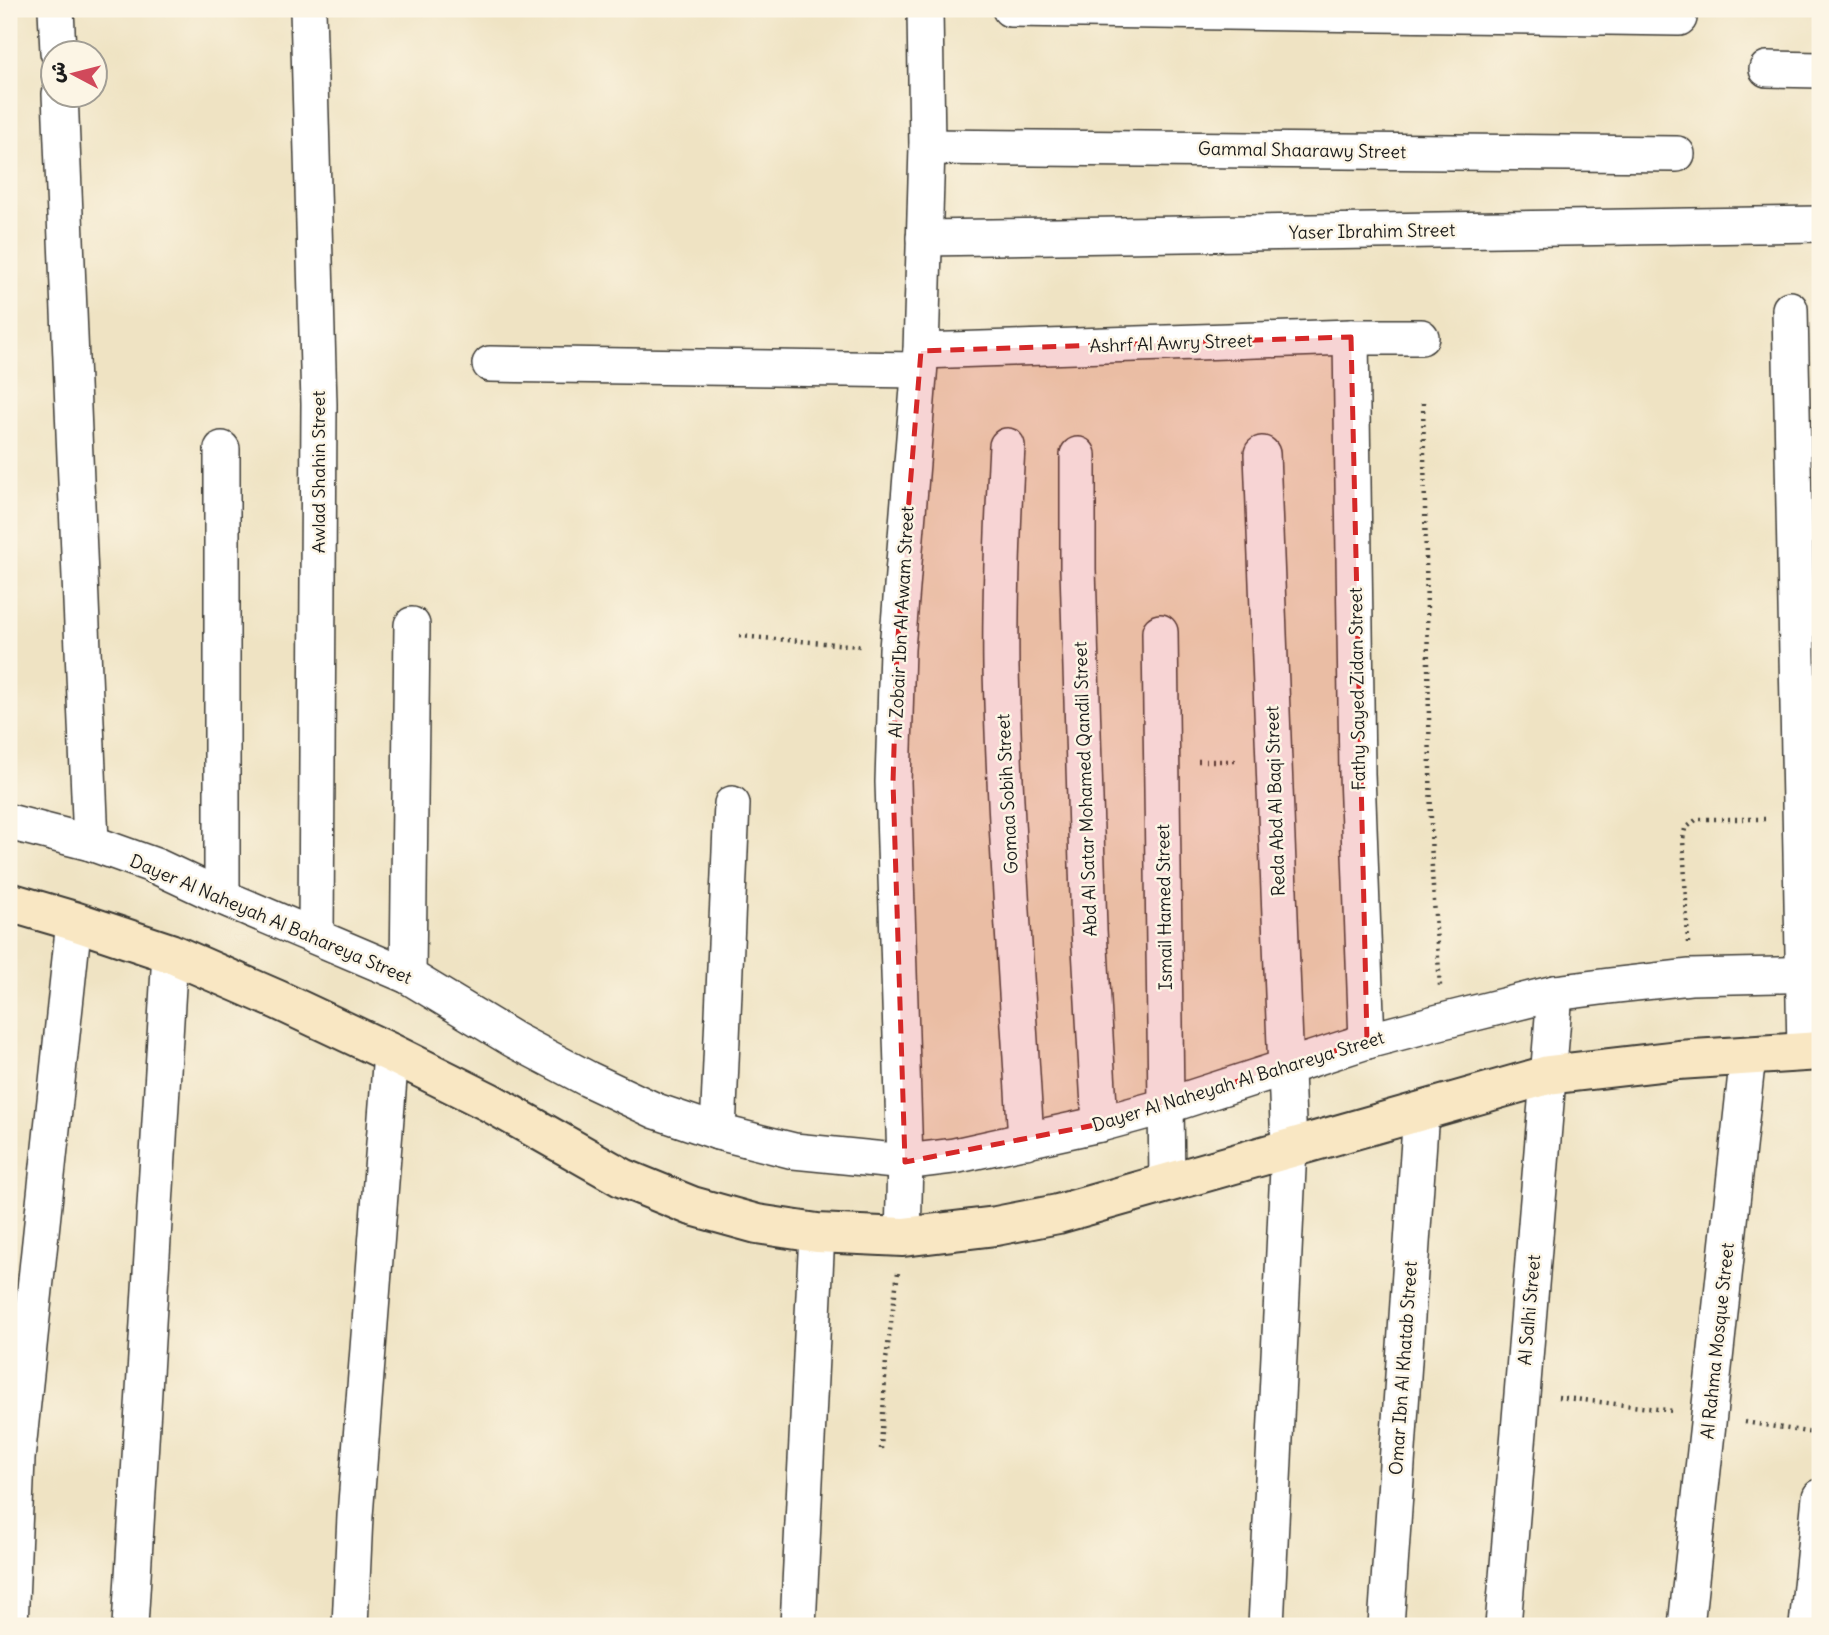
<svg xmlns="http://www.w3.org/2000/svg" width="1829" height="1635" viewBox="0 0 1829 1635" font-family="Delius,'Playpen Sans Arabic',sans-serif">
<rect width="100%" height="100%" fill="#fcf5e5"/>
<filter id="ink" filterUnits="userSpaceOnUse"><feTurbulence type="fractalNoise" baseFrequency=".0143" numOctaves="2"/><feDisplacementMap in="SourceGraphic" scale="14" xChannelSelector="R" yChannelSelector="G"/><feConvolveMatrix kernelMatrix="1 2 1 2 8 2 1 2 1" color-interpolation-filters="sRGB"/></filter>
<filter id="wash" filterUnits="userSpaceOnUse"><feTurbulence type="fractalNoise" baseFrequency=".00686" numOctaves="4" result="noise"/><feDisplacementMap in="SourceGraphic" scale="28" xChannelSelector="R" yChannelSelector="G"/><feGaussianBlur stdDeviation="1.57" result="paint"/><feColorMatrix in="noise" values="0 0 0 0 0 0 0 0 0 0 0 0 0 0 0 0 0 1.4 0 .05"/><feComposite in="paint" operator="in"/></filter>
<g filter="url(#wash)">
<rect width="100%" height="100%" fill="#efe3c3"/>
</g>
<g filter="url(#ink)">
<g fill="none" stroke-linecap="round" stroke-linejoin="round">
<g stroke="#3c3a35" stroke-width="38">
<g id="street">
<polyline points="56,9 58,52"/>
<polyline points="308,9 319,404 316,936"/>
<polyline points="1010,9 1679,18"/>
<polyline points="1767,69 1820,70"/>
<polyline points="60,94 91,843"/>
<polyline points="927,147 1677,154"/>
<polyline points="924,238 1820,224"/>
<polyline points="1790,309 1805,1051"/>
<polyline points="1351,337 1357,774 1367,1041"/>
<polyline points="921,351 1351,337 1421,337"/>
<polyline points="490,364 919,370"/>
<path d="M1007,446C1003,520 1000,595 1001,669C1005,826 1017,984 1026,1141"/>
<polyline points="222,449 222,897"/>
<polyline points="1262,454 1289,1148 1266,1626"/>
<polyline points="1078,455 1078,569 1089,930 1100,1124"/>
<polyline points="1160,632 1167,1182"/>
<polyline points="9,822 91,843 158,867 222,897 408,976 514,1040 588,1079 656,1111 718,1132 794,1151 905,1162 954,1156 1100,1124 1166,1106 1367,1041 1443,1021 1555,993 1609,986 1690,977 1820,974"/>
<polyline points="408,976 412,625"/>
<polyline points="718,1132 732,804"/>
<polyline points="903,1237 905,1162 893,782 897,649 921,351 927,147 925,9"/>
<polyline points="10,1626 17,1459 74,921"/>
<polyline points="130,1626 170,953"/>
<polyline points="350,1626 355,1516 391,1053"/>
<polyline points="798,1626 817,1233"/>
<polyline points="1386,1626 1421,1111"/>
<polyline points="1503,1626 1555,993"/>
<polyline points="1686,1626 1748,1055"/>
<polyline points="1807,1626 1820,1497"/>
</g>
</g>
<g stroke="#3c3a35" stroke-width="42">
<polyline id="secondary" points="9,902 74,921 170,953 278,1000 391,1053 489,1102 623,1178 692,1206 757,1224 817,1233 903,1237 996,1226 1058,1214 1548,1075 1678,1060 1820,1051"/>
</g>
<g stroke="#3c3a35" stroke-width="4.5" stroke-dasharray="2 5" stroke-linecap="butt">
<polyline points="1423,403 1432,873 1440,986"/>
<polyline points="739,636 860,646"/>
<polyline points="1198,761 1238,761"/>
<polyline points="1688,943 1683,839 1685,829 1697,819 1765,819"/>
<polyline points="1558,1397 1674,1411"/>
<polyline points="1745,1422 1820,1434"/>
<polyline points="881,1449 886,1360 898,1272"/>
</g>
<use href="#street" stroke="#fff" stroke-width="35"/>
<use href="#secondary" stroke="#f9e7c3" stroke-width="38"/>
</g>
</g>
<path fill="#d62828" fill-opacity="0.2" stroke="#d62828" stroke-width="5" stroke-dasharray="14 9" stroke-linejoin="round" d="M1351,337L1367,1041L1100,1124L905,1162L893,782L897,649L921,351Z"/>
<g text-anchor="middle" dominant-baseline="central" stroke-width="5" stroke-linejoin="round" paint-order="stroke">
<g font-size="18" fill="#1c1c1c" stroke="#fcf5e5">
<text transform="translate(1302 150) rotate(1)">Gammal Shaarawy Street</text>
<text transform="translate(1372 231) rotate(-1)">Yaser Ibrahim Street</text>
<text transform="translate(1171 343) rotate(-2)">Ashrf Al Awry Street</text>
<text transform="translate(318 472) rotate(-90)">Awlad Shahin Street</text>
<text transform="translate(901 622) rotate(-87)">Al Zobair Ibn Al Awam Street</text>
<text transform="translate(1357 689) rotate(-91)">Fathy Sayed Zidan Street</text>
<text transform="translate(1085 789) rotate(-92)">Abd Al Satar Mohamed Qandil Street</text>
<text transform="translate(1007 794) rotate(-93)">Gomaa Sobih Street</text>
<text transform="translate(1275 801) rotate(-92)">Reda Abd Al Baqi Street</text>
<text transform="translate(1164 907) rotate(-91)">Ismail Hamed Street</text>
<text transform="translate(271 919) rotate(23)">Dayer Al Naheyah Al Bahareya Street</text>
<text transform="translate(1238 1081) rotate(-17)">Dayer Al Naheyah Al Bahareya Street</text>
<text transform="translate(1529 1310) rotate(-85)">Al Salhi Street</text>
<text transform="translate(1717 1341) rotate(-84)">Al Rahma Mosque Street</text>
<text transform="translate(1403 1368) rotate(-86)">Omar Ibn Al Khatab Street</text>
</g>
</g>
<rect width="1829" height="1635" fill="none" stroke="#fcf5e5" stroke-width="35"/>
<g transform="translate(74 74) rotate(277)"><circle r="33" fill="#fcf5e5" stroke="#a29e95" stroke-width="2"/>
<path d="M0-5L12 26L0 18L-12 26Z" fill="#d1495b"/>
<text y="-10" font-size="19" font-weight="bold" text-anchor="middle" fill="#1c1c1c">ش</text>
</g>
</svg>
